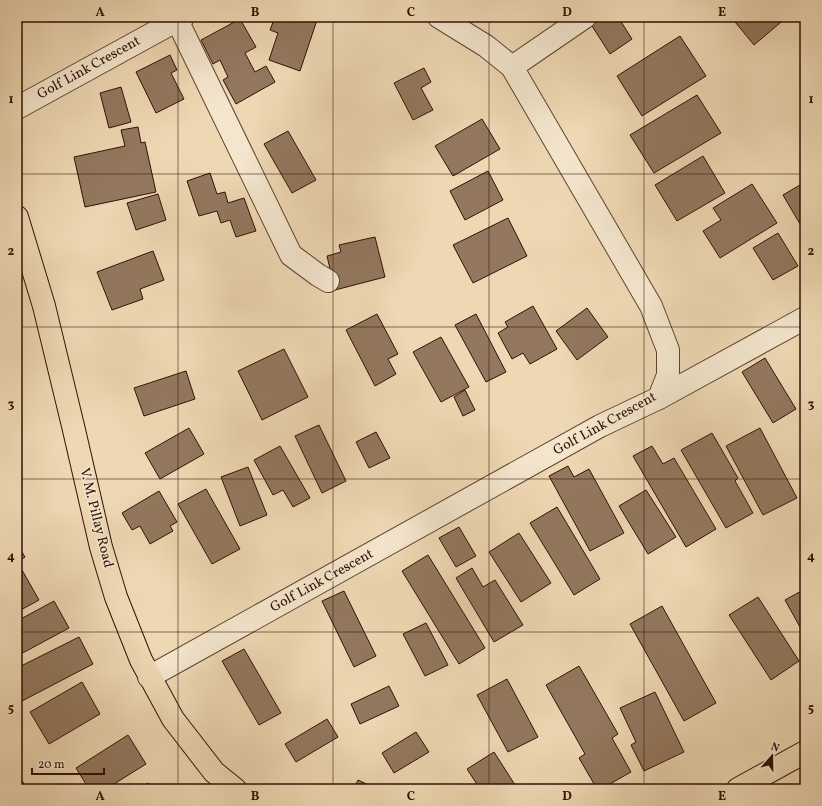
<svg xmlns="http://www.w3.org/2000/svg" width="822" height="806" viewBox="0 0 822 806" font-family="Vollkorn,serif">
<rect width="100%" height="100%" fill="#eed8b3"/>
<filter id="stains"><feTurbulence type="fractalNoise" baseFrequency=".005" numOctaves="4"/><feColorMatrix values="0 0 0 0 .2 0 0 0 0 .09 0 0 0 0 .02 0 0 0 .5 -.17"/></filter>
<radialGradient id="worn" r=".72"><stop offset=".6" stop-color="#630" stop-opacity="0"/><stop offset="1" stop-color="#630" stop-opacity=".3"/></radialGradient>
<g fill="#93785f" stroke="#301105">
<polygon points="275,17 318,17 300,71 269,60 278,33 270,30"/>
<polygon points="599,17 618,17 632,39 610,54 590,23"/>
<polygon points="731,17 787,17 754,45"/>
<polygon points="240,19 256,47 245,53 255,72 266,66 275,82 236,104 223,80 228,77 220,60 213,64 201,40"/>
<polygon points="680,36 706,76 642,116 617,76"/>
<polygon points="170,55 177,70 171,73 184,99 156,113 136,72"/>
<polygon points="424,68 431,82 421,88 433,110 413,120 394,83"/>
<polygon points="121,87 131,122 109,128 100,93"/>
<polygon points="697,95 721,133 654,173 630,135"/>
<polygon points="482,119 500,149 453,176 435,146"/>
<polygon points="138,127 141,143 145,142 156,192 85,207 74,157 125,146 121,130"/>
<polygon points="288,131 316,180 292,193 264,144"/>
<polygon points="703,156 725,193 677,221 655,185"/>
<polygon points="488,171 503,200 465,220 450,191"/>
<polygon points="210,173 217,194 225,192 228,203 244,198 256,231 236,237 230,220 221,223 217,211 199,216 187,181"/>
<polygon points="805,182 805,222 800,224 783,195"/>
<polygon points="752,184 777,223 720,258 703,231 721,220 713,208"/>
<polygon points="158,194 166,220 136,230 127,203"/>
<polygon points="508,218 527,256 473,283 453,245"/>
<polygon points="778,233 798,266 773,280 753,248"/>
<polygon points="375,237 385,277 335,290 327,256 341,252 339,245"/>
<polygon points="153,251 164,280 140,289 143,299 112,310 97,272"/>
<polygon points="533,306 557,349 530,364 523,353 512,359 498,333 508,327 505,322"/>
<polygon points="587,308 608,337 577,360 556,331"/>
<polygon points="377,314 398,354 388,359 396,374 375,386 346,330"/>
<polygon points="476,314 506,372 486,382 455,325"/>
<polygon points="441,337 469,387 441,402 413,352"/>
<polygon points="284,349 308,397 262,420 238,371"/>
<polygon points="765,358 796,409 773,423 742,372"/>
<polygon points="186,371 195,399 144,416 134,388"/>
<polygon points="465,390 475,410 463,416 454,397"/>
<polygon points="319,425 346,481 322,493 295,436"/>
<polygon points="189,428 204,454 160,479 145,453"/>
<polygon points="760,428 797,498 763,515 726,446"/>
<polygon points="376,432 390,458 369,468 356,442"/>
<polygon points="712,433 738,478 735,481 753,513 726,528 681,450"/>
<polygon points="280,446 310,498 293,507 283,490 273,495 254,460"/>
<polygon points="652,446 663,464 674,458 716,529 686,547 633,456"/>
<polygon points="568,466 574,477 589,469 624,533 590,551 549,476"/>
<polygon points="248,467 267,515 240,526 221,477"/>
<polygon points="206,489 240,549 212,564 178,504"/>
<polygon points="646,490 676,537 648,554 619,506"/>
<polygon points="159,491 177,522 170,526 173,531 150,544 140,526 132,530 122,513"/>
<polygon points="557,507 600,579 574,595 530,523"/>
<polygon points="459,527 476,556 456,567 439,538"/>
<polygon points="519,533 551,583 521,602 489,552"/>
<polygon points="17,544 25,557 17,562"/>
<polygon points="428,555 485,648 459,664 402,571"/>
<polygon points="472,568 483,587 495,580 523,625 494,642 456,578"/>
<polygon points="22,570 39,600 17,612 17,573"/>
<polygon points="805,589 805,636 785,600"/>
<polygon points="344,591 376,656 354,667 322,601"/>
<polygon points="758,597 799,661 771,680 729,615"/>
<polygon points="54,601 69,628 17,656 17,621"/>
<polygon points="662,606 716,703 684,721 630,624"/>
<polygon points="426,623 448,665 425,676 403,634"/>
<polygon points="79,637 93,664 22,701 17,692 17,668"/>
<polygon points="244,649 281,713 259,725 222,661"/>
<polygon points="579,666 618,734 612,738 631,772 601,789 597,789 579,758 585,754 546,685"/>
<polygon points="507,679 538,737 508,752 477,695"/>
<polygon points="82,682 100,714 49,744 30,712"/>
<polygon points="389,686 399,706 360,724 351,704"/>
<polygon points="655,692 684,752 644,771 631,745 636,742 620,708"/>
<polygon points="327,719 338,737 296,762 285,744"/>
<polygon points="416,732 429,752 394,773 382,753"/>
<polygon points="128,735 146,764 106,789 89,789 76,768"/>
<polygon points="494,752 517,788 515,789 480,789 467,769"/>
<polygon points="358,780 377,789 354,789"/>
<polygon points="23,782 27,789 17,789 17,786"/>
<polygon points="148,783 151,789 138,789"/>
<polygon points="448,784 451,789 439,789"/>
</g>
<g fill="none" stroke-linecap="round" stroke-linejoin="round">
<g stroke="#604330" stroke-width="24">
<g id="minor">
<polyline points="177,20 291,255 318,275 328,281"/>
<polyline points="512,67 585,17"/>
<polyline points="17,108 183,17"/>
<polyline points="659,398 805,318"/>
<polyline points="149,677 600,426 659,398 668,375 668,350 651,306 512,67 486,46 439,17"/>
</g>
</g>
<g stroke="#301105" stroke-width="24">
<g id="major">
<polyline points="17,217 44,306 74,430 101,547 116,597 141,660 173,719 214,772 235,789"/>
<polyline points="738,789 805,752"/>
</g>
</g>
<use href="#minor" stroke="#f4e6ce" stroke-width="22"/>
<use href="#major" stroke="#eed8b3" stroke-width="22"/>
</g>
<path fill="none" stroke="#301105" stroke-width="1" stroke-opacity="0.55" d="M178,17V789M333,17V789M489,17V789M644,17V789M17,174H805M17,327H805M17,479H805M17,632H805"/>
<g text-anchor="middle" dominant-baseline="central" stroke-width="3" stroke-linejoin="round" paint-order="stroke">
<g font-size="14" fill="#301105" stroke="#f4e6ce">
<text transform="translate(89 68) rotate(-29)">Golf Link Crescent</text>
<text transform="translate(605 424) rotate(-29)">Golf Link Crescent</text>
<text transform="translate(96 518) rotate(76)">V. M. Pillay Road</text>
<text transform="translate(322 581) rotate(-29)">Golf Link Crescent</text>
</g>
</g>
<rect width="822" height="806" fill="none" stroke="#eed8b3" stroke-width="44"/>
<g transform="translate(772 756) rotate(20)" stroke="#f4e6ce" stroke-width="3" paint-order="stroke">
<path d="M0-3L7 15L0 10L-7 15Z" fill="#301105"/>
<text y="-6" font-size="11" font-weight="bold" text-anchor="middle" fill="#301105">N</text>
</g>
<path d="M32 768v6h72v-6" fill="none" stroke="#301105" stroke-width="2"/>
<text x="38" y="768" font-size="12" fill="#301105" stroke="#f4e6ce" stroke-width="3" paint-order="stroke">20 m</text>
<rect x="22" y="22" width="778" height="762" fill="none" stroke="#301105" stroke-width="1.5"/>
<g font-size="13" text-anchor="middle" font-weight="bold" fill="#301105">
<text x="100" y="16">A</text>
<text x="255" y="16">B</text>
<text x="411" y="16">C</text>
<text x="567" y="16">D</text>
<text x="722" y="16">E</text>
<text x="11" y="103">1</text>
<text x="811" y="103">1</text>
<text x="11" y="255">2</text>
<text x="811" y="255">2</text>
<text x="11" y="408">3</text>
<text x="811" y="408">3</text>
<text x="11" y="560">4</text>
<text x="811" y="560">4</text>
<text x="11" y="712">5</text>
<text x="811" y="712">5</text>
<text x="100" y="800">A</text>
<text x="255" y="800">B</text>
<text x="411" y="800">C</text>
<text x="567" y="800">D</text>
<text x="722" y="800">E</text>
</g>
<rect width="100%" height="100%" filter="url(#stains)"/>
<rect width="100%" height="100%" fill="url(#worn)"/>
</svg>
